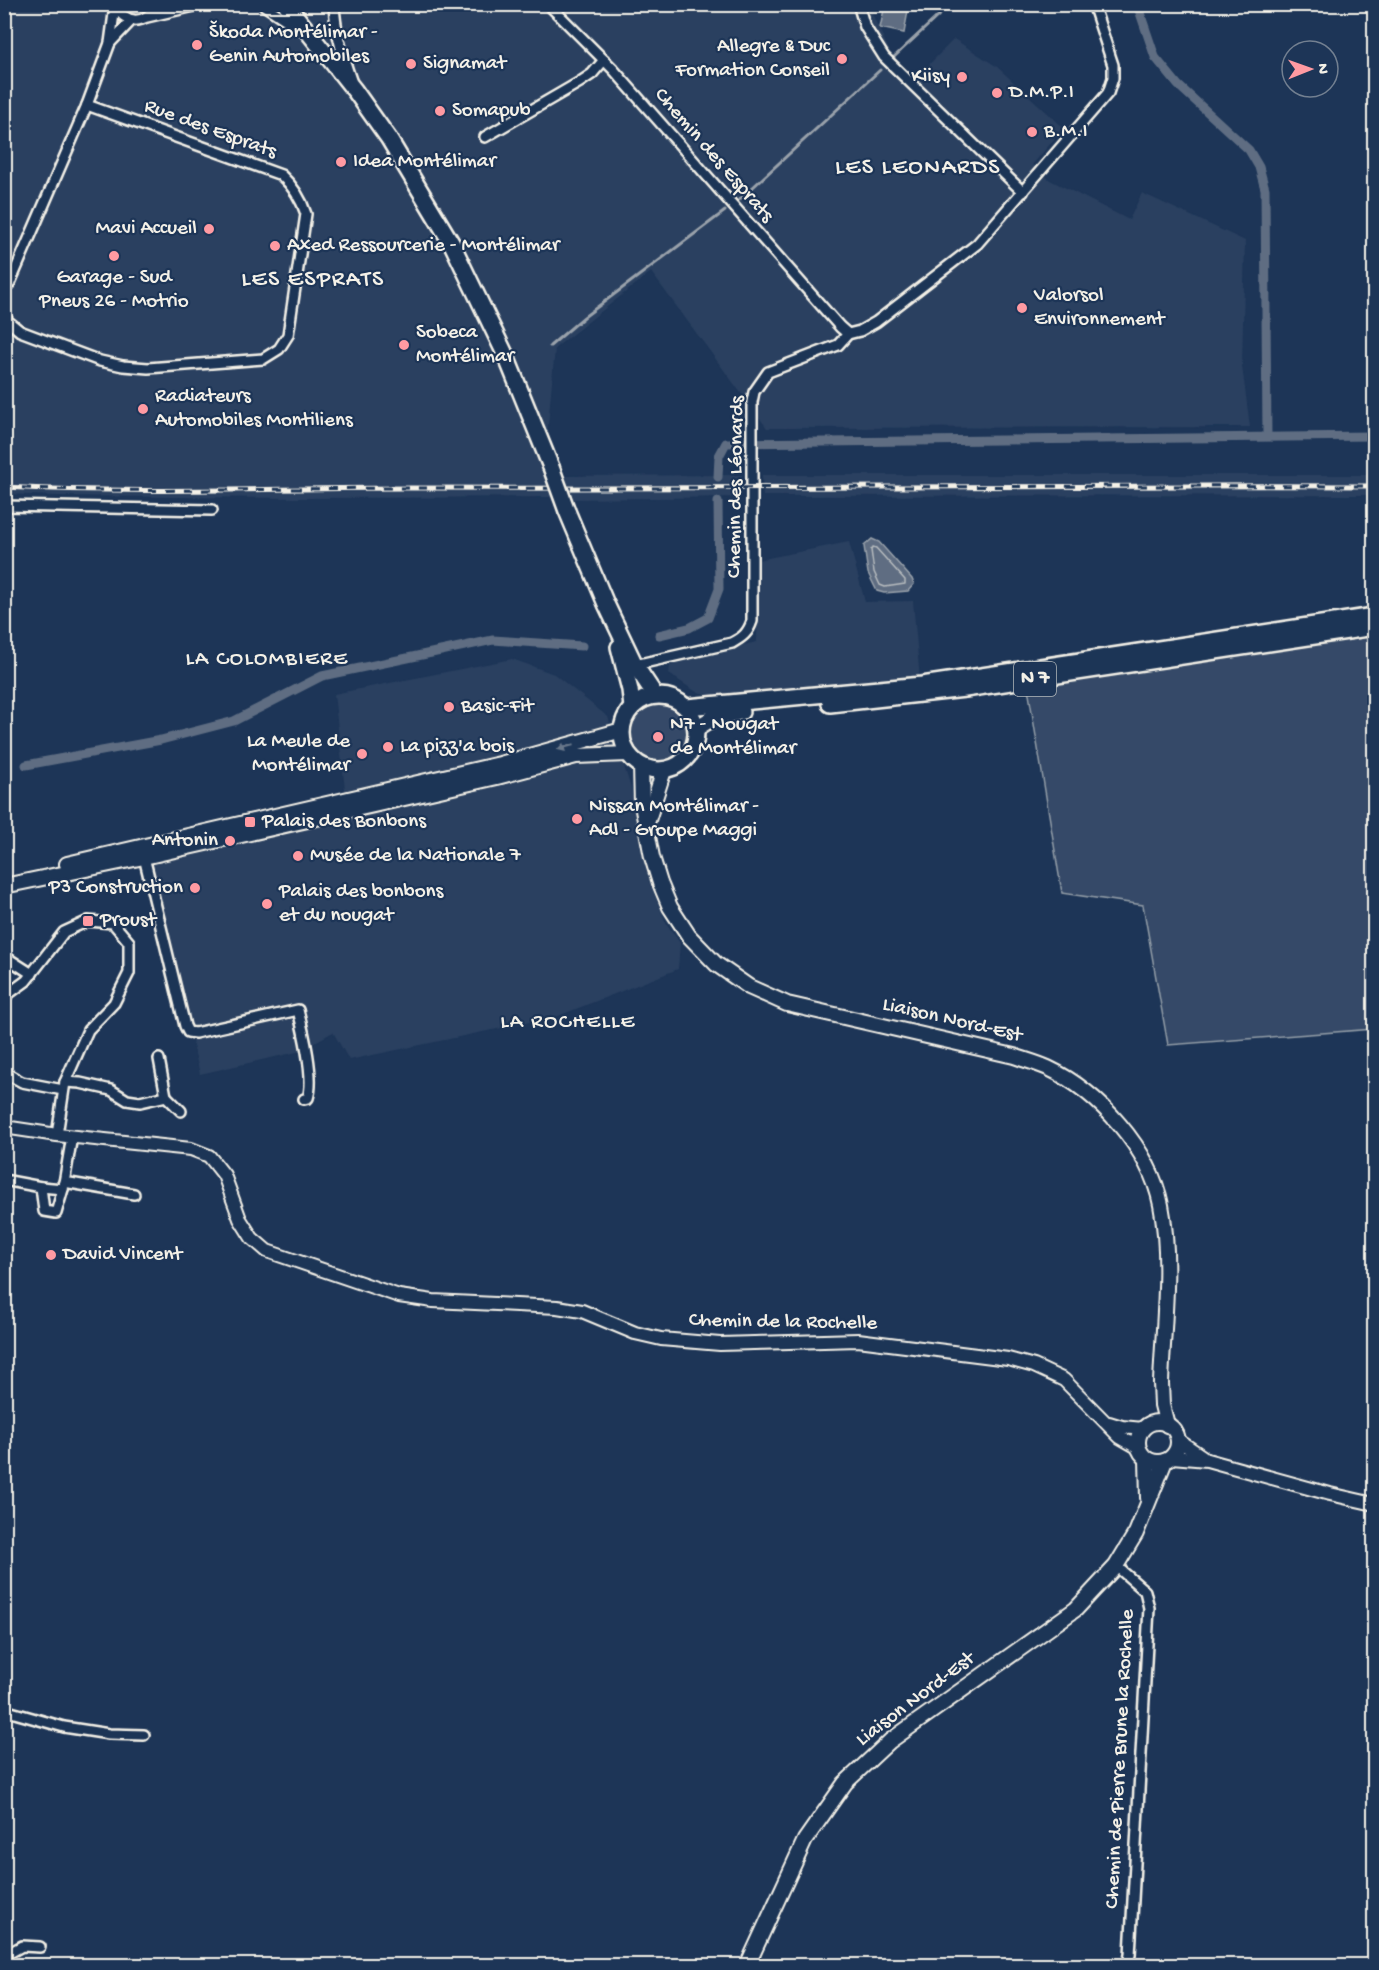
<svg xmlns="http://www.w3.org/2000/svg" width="1379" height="1970" viewBox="0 0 1379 1970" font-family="'Gochi Hand',sans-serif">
<rect width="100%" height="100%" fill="#1d3557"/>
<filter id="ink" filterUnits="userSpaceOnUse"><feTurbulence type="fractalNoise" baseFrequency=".0167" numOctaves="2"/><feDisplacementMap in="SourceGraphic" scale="12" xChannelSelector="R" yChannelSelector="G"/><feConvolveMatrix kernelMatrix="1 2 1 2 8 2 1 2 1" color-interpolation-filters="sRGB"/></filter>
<g filter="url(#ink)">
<g fill="#2a4060">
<polygon points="5,5 870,5 872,14 890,52 915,79 954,39 996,66 1064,128 1032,165 1050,180 1129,220 1142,193 1245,241 1242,366 1250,427 767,428 651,272 555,348 544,470 555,497 297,498 58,496 5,494"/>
<polygon points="742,475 741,497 571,499 562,476"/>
<polygon points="762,475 1374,475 1374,495 763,496"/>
<polygon points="849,542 865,602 913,601 920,680 718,698 695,691 669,674 670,665 681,659 757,642 758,560"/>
<polygon points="512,659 554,674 608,717 631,788 638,834 649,881 666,923 680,943 678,969 558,1016 349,1060 333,1032 297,1052 200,1074 148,860 348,815 334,694"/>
</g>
<g fill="#354a67" stroke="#949ea8" stroke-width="1.5">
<polygon points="1374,631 1374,1029 1168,1045 1143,905 1062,893 1028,688"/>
<circle cx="659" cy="733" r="28"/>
</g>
<g fill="#5e6d82" stroke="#9aa2ab" stroke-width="1.5">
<polygon points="885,5 909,5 904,33 880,28"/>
<polygon points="872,539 879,542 912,579 914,584 908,591 884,593 877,591 868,573 864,546"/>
</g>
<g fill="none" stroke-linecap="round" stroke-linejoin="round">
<polygon stroke="#b8bcbf" stroke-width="1.5" points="873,547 876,548 905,580 905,584 885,587 880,585 874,572 871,550"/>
<g stroke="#9aa2ab" stroke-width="3">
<polyline points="894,57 951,4"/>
<polyline points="739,200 880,70"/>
<polyline points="550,346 584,317 725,211"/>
</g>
<g stroke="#5e6d82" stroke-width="9">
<polyline points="1137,4 1155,57 1178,85 1249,150 1259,167 1265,189 1267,436"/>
<polyline points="718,477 719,456 726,443 1374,436"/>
<polyline points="659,635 689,628 708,618 719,589 718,502"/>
<polyline points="26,765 161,740 234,721 322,676 493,640 582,646"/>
</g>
<g stroke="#f4f1e8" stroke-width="14">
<g id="minor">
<path d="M115,4C123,25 148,26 155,4"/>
<polyline points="262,4 300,29"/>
<path d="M334,4C335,31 342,55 351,80"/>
<polyline points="548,4 613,69 840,327 848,334"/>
<polyline points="858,4 865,27 884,57 1023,192"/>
<polyline points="147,17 203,4"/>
<polyline points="110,43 132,20"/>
<polyline points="485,137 580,82 592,74 604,60"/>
<polyline points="4,289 10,283 87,105 110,43 115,6"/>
<path d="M4,318L20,331L100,361L123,366L148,368L263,359L279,349L288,335L306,214C301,198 294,187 281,175L87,105"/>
<polyline points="4,506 212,510"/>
<path d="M635,665L732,643C743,637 748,633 752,621V402L754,392L768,372L838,345L848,334L860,331L876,322L977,244L1108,93L1113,78V65L1093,4"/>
<path d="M144,857L185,1026L188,1032L195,1033L298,1010C303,1030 315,1078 308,1098L304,1099"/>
<polyline points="4,956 32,974"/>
<polyline points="4,997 26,981 64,932 88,921 113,923 129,942 129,973 114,1003 88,1030 65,1082 57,1135"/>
<polyline points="4,1072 22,1082 63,1090"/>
<polyline points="65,1082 80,1083 111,1090 127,1100 140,1102 166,1096 159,1059"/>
<polyline points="166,1096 181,1111"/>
<polyline points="4,1180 41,1187 44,1211 56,1213 63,1189 72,1136"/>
<polyline points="64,1182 134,1194"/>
<polyline points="41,1187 63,1189"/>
<polyline points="1116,1566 1145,1591 1149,1608 1130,1955 1127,1966"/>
<polyline points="4,1710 64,1727 109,1734 144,1735"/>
<polyline points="4,1956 22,1946 40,1947"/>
</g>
</g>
<g stroke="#f4f1e8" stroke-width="16">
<g id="tertiary">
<polyline points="4,1127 57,1135 191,1149 209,1156 224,1175 240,1219 252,1238 267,1251 399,1296 433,1301 557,1307 582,1311 635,1333 661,1339 720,1344 858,1340 1008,1359 1034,1366 1064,1380 1120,1437 1139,1448"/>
<polyline points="1109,1423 1122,1427 1143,1429"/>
<polyline points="1178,1440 1203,1457"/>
<polyline points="1172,1457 1207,1460 1330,1494 1374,1504"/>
</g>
</g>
<g stroke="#f4f1e8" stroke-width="18">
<g id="secondary">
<path d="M641,765L642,805L652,857L660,883L670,907L689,936L716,964L749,987L787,1004L1014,1056C1025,1060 1037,1063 1048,1068C1099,1092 1150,1149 1161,1205C1172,1260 1163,1327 1161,1383L1162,1405L1167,1425"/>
<polyline points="647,823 664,770"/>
<polyline points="67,864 500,764 622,730"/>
<polyline points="4,886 144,857 497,777 576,756 628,754"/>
<circle cx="1158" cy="1442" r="20"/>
<polyline points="1147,1459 1148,1498"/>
<polyline points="747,1966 805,1840 845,1783 890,1741 1076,1609 1116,1566 1136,1533 1165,1461"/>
</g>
</g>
<g stroke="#f4f1e8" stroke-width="20">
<g id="primary">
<polyline points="286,4 355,91 389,139 452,244 506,356 551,467"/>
<polyline points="567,511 606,604 635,665 655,695"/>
<polyline points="619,647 630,690 632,707"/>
<circle cx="659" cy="733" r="37"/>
<polyline points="830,704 965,689 1374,627"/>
<polyline points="687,707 922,685 1374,616"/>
<polyline points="697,728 714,717 741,712"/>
</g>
</g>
<use href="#minor" stroke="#1d3557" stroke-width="9"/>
<use href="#tertiary" stroke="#1d3557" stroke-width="12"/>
<use href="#secondary" stroke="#1d3557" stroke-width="14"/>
<use href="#primary" stroke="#1d3557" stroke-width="15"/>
<g stroke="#f4f1e8" stroke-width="5">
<path id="rail" d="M4,487C140,494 275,488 411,488C732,489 1053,485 1374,486"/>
</g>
<use href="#rail" stroke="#1d3557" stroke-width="3" stroke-dasharray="9" stroke-linecap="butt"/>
<g stroke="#f4f1e8" stroke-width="20" stroke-linecap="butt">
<polyline id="primary-bridge" points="551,467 567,511"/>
</g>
<use href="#primary-bridge" stroke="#1d3557" stroke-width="15"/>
</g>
<defs><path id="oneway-solid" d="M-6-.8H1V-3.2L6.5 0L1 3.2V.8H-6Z" transform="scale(1.5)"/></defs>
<use fill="#68778a" href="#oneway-solid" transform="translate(566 747) rotate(164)"/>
</g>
<g fill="#ff9aa2" stroke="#1d3557" stroke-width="2">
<circle cx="197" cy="45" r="6"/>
<circle cx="842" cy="59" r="6"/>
<circle cx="411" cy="64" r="6"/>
<circle cx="962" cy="77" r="6"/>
<circle cx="997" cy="93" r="6"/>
<circle cx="440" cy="111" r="6"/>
<circle cx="1032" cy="132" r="6"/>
<circle cx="341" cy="162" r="6"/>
<circle cx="209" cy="229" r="6"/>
<circle cx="275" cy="246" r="6"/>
<circle cx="114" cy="256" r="6"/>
<circle cx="1022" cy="308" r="6"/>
<circle cx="404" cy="345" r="6"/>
<circle cx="143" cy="409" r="6"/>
<circle cx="449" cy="707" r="6"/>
<circle cx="658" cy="737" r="6"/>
<circle cx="388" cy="747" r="6"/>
<circle cx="362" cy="754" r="6"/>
<circle cx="577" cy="819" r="6"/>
<rect x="244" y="816" width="12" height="12" rx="3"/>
<circle cx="230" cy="841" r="6"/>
<circle cx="298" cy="856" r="6"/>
<circle cx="195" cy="888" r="6"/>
<circle cx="267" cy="904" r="6"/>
<rect x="82" y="915" width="12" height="12" rx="3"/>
<circle cx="51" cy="1255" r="6"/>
</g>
<g text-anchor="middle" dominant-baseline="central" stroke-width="4.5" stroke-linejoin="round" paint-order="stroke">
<rect fill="#1d3557" stroke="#b4b9bc" stroke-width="1.5" x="1014" y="662" width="42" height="34" rx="4.5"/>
<g font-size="20" font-weight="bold" fill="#f4f1e8">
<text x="1035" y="679">N 7</text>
</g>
<g font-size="21" fill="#f4f1e8" stroke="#1d3557" text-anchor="start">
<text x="209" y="33">Škoda Montélimar -<tspan x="209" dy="24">Genin Automobiles</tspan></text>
<text x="830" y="47" text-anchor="end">Allegre &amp; Duc<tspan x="830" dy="24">Formation Conseil</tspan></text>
<text x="423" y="64">Signamat</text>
<text x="950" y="77" text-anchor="end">Kiisy</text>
<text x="1009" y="93">D.M.P.I</text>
<text x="452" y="111">Somapub</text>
<text x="1044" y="132">B.M.I</text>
<text x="353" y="162">Idea Montélimar</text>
<text x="197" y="229" text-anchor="end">Mavi Accueil</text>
<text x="287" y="246">Axed Ressourcerie - Montélimar</text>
<text x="114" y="278" text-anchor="middle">Garage - Sud<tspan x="114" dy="24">Pneus 26 - Motrio</tspan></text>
<text x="1034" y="296">Valorsol<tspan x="1034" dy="24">Environnement</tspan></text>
<text x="416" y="333">Sobeca<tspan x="416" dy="24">Montélimar</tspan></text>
<text x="155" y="397">Radiateurs<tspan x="155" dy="24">Automobiles Montiliens</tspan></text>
<text x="461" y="707">Basic-Fit</text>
<text x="670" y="725">N7 - Nougat<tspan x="670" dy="24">de Montélimar</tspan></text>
<text x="350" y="742" text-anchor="end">La Meule de<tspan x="350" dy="24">Montélimar</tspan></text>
<text x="400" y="747">La pizz'a bois</text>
<text x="589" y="807">Nissan Montélimar -<tspan x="589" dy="24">Adl - Groupe Maggi</tspan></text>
<text x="262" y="822">Palais des Bonbons</text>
<text x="218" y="841" text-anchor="end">Antonin</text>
<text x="310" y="856">Musée de la Nationale 7</text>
<text x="183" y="888" text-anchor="end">P3 Construction</text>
<text x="279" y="892">Palais des bonbons<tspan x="279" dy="24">et du nougat</tspan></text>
<text x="100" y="921">Proust</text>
<text x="63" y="1255">David Vincent</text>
</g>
<g font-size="21" fill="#f4f1e8" stroke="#1d3557">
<text transform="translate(210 130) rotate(20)">Rue des Esprats</text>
<text transform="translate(713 156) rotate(49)">Chemin des Esprats</text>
<text transform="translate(737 487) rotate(-89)">Chemin des Léonards</text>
<text transform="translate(952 1021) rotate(13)">Liaison Nord-Est</text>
<text transform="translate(783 1323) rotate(1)">Chemin de la Rochelle</text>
<text transform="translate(916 1700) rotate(-37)">Liaison Nord-Est</text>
<text transform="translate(1121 1759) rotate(-87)">Chemin de Pierre Brune la Rochelle</text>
</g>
<g font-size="22" letter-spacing="1.5" fill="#f4f1e8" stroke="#1d3557">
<text x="267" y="660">LA COLOMBIERE</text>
<text x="568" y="1023">LA ROCHELLE</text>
</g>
<g font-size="24" letter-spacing="1.5" fill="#f4f1e8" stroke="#1d3557">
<text x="918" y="168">LES LEONARDS</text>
<text x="313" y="280">LES ESPRATS</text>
</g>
</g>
<rect width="1379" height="1970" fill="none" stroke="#1d3557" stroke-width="24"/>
<rect x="12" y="12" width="1355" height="1946" fill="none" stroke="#f4f1e8" stroke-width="2" filter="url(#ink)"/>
<g transform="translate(1310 69) rotate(89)"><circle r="28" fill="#1d3557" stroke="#738091" stroke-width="1.5"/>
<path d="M0-4.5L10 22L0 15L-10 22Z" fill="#ff9aa2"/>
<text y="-9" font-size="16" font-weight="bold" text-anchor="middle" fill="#f4f1e8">N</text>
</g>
</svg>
